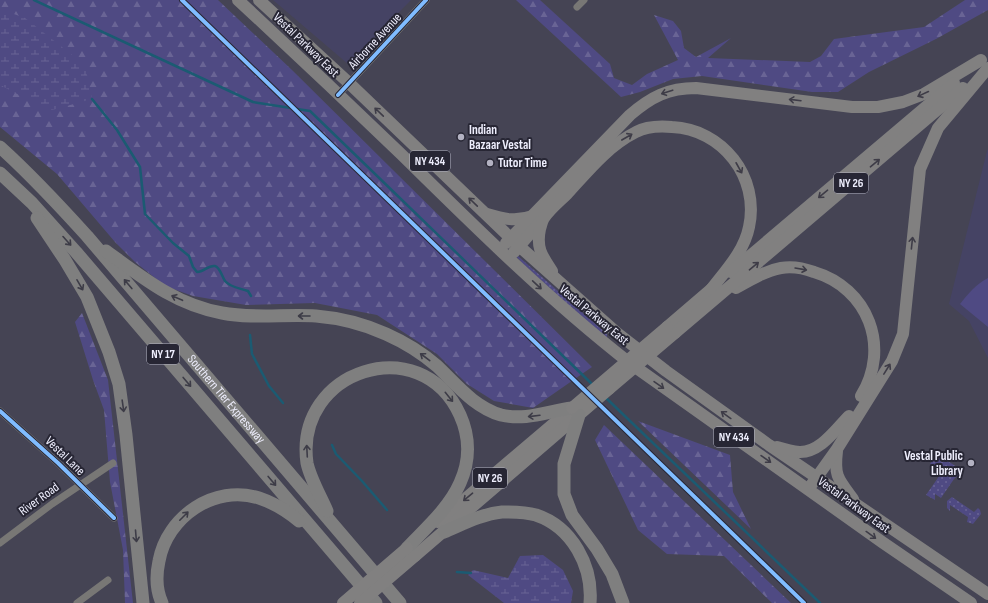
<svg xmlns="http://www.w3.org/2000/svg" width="988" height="603" viewBox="0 0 988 603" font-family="'Sofia Sans Condensed',sans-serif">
<defs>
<pattern id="grass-dots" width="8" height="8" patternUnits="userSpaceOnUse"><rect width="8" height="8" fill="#4f4a83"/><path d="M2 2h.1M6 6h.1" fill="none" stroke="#696495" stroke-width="1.8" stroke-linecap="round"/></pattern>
<pattern id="forest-firs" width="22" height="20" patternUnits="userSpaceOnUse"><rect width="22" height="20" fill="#4f4a83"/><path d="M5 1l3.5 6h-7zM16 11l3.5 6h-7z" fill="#696495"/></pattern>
<pattern id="wetland-marsh" width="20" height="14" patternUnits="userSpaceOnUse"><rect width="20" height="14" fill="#4f4a83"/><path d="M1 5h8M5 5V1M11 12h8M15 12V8" fill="none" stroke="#696495"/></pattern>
</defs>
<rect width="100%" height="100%" fill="#454454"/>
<g fill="#454364">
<polygon points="273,0 411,0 348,64"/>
<polygon points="988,149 988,358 969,321 949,304 987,151"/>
</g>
<g fill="url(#grass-dots)">
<polygon points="516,256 518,256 607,334 607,340 522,263"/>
<polygon points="937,454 963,471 954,479 941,498 935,494 935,500 926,495 942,472 930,464"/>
<polygon points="952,497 974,512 978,508 980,510 981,514 973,524 967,522 968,517 950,505 950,511 947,508 947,501"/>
</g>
<g fill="url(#forest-firs)">
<polygon points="0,0 218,0 292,70 592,367 533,408 494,401 467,384 437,354 377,315 315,303 246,305 193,296 165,286 135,262 115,242 57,174 0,127"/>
<polygon points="516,0 540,0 610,64 614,78 632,85 647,74 678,60 654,15 673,21 681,31 684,48 696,57 731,38 708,58 810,62 821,56 834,39 924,27 965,0 988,0 988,10 936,39 869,72 838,92 812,92 702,76 673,79 640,92 621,97"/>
<polygon points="82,313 108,380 133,603 125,603 123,550 110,482 104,410 93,380 75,322"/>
<polygon points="638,421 730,455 733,492 751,529"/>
<polygon points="604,425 791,603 772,603 724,556 667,554 638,530 595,440"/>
</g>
<g fill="url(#wetland-marsh)">
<polygon points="0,9 25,18 85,65 92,99 52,110 23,97 0,85"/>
<polygon points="543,555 563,570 573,591 571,603 504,603 468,575 473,570 508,578 520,556"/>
</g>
<path fill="#4f4a83" d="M988,278V327L960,304C968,294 976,284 988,278Z"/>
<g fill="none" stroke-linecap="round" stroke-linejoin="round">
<g stroke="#1b5b72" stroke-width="2.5">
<polyline points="34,0 253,102 310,111 593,385"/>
<path d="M92,99L117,130L140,167L145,214L173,243L189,256L193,267L197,272C204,272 208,265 215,266C220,267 222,277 225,281C231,288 240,288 248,291L251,296"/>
<polyline points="250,335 252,354 269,386 283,403"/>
<polyline points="605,397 820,603"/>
<polyline points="332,445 336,454 362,481 387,510"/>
<polyline points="457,572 471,573"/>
</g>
<g stroke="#787775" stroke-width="7">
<polyline points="577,7 584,0"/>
<polyline points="338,95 426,0"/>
<polyline points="0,411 58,463 114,518"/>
<polyline points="0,543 52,504 113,463"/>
<polyline points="77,603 108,580"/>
</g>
<g stroke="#818080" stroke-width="12">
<path d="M238,0C293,51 347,102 401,154C475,227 549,300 631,364L882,542L971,603"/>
<polyline points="259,0 349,83 519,246 617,333 666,371 769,445 988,594"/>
<path d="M487,214C503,219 516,222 533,216"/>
<path d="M506,243L630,115C651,97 668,88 696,88L852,107H878L903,102L924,94L981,60"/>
<polyline points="514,252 541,221"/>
<path d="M552,271C542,256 536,248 540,229C541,226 542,221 544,218C550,209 559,202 567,194C588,171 608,146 636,132C647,126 660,126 672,127C722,129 760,177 749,227C744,252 725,271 710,291"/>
<polyline points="731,272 954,83"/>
<path d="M736,288C750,280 765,271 781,268C792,266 803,268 814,272C868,288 891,347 861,396"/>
<polyline points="667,327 716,285"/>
<polyline points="675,333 963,88"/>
<path d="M777,447C784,449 791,451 799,452C820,453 836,429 849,416"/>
<path d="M837,451C834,476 838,479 853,499"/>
<polyline points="812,484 837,449 892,361 903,334 920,169 938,128 988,68"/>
<polyline points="438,522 572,408"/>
<polyline points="415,556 609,389"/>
</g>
<g stroke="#7f7f7f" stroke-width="13">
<path id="s1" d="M0,147C31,175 59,205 87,236L400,603"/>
<polyline points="0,173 32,203 76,252 376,603"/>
<polyline points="37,218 65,260 87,297 109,352 119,384 126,435 143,603"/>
<path d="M106,251C143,278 176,305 222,313C253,319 285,314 316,316C340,318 364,324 386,334C404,342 422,353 437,366C457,385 474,407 501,415C526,421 548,411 572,408"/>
<polyline points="579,415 564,464 564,494 572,515 597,549 612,574 623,603"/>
<path d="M327,511C321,497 310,478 307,463C294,370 421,329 460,415C470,437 470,461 460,483C449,508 426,528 407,548"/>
<path d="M444,532C463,524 482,514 502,512C513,512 525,512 536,515C572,527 593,566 590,603"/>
<path d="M162,603C156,590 156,575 159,561C167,517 214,484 259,498C274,503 287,511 299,521"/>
</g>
<g stroke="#818080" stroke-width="12">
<polyline points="609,389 675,333"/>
<polyline points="572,408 667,327"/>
<polyline points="343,603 407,548"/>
<polyline points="360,603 415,556"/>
</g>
<g stroke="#272634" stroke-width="6">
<g id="cycleway">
<polyline points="182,0 804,603"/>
<polyline points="338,95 426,0"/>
<polyline points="0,411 58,463 114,518"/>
</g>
</g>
<use href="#cycleway" stroke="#80bcff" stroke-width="4"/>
</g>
<defs><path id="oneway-shaft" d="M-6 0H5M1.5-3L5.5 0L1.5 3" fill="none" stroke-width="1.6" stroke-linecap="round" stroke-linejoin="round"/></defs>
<g stroke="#3e3c47">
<use href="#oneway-shaft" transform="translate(667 92) rotate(162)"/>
<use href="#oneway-shaft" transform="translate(923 94) rotate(155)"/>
<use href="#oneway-shaft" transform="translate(795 100) rotate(-173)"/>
<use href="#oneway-shaft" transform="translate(379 112) rotate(-136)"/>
<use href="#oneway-shaft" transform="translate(627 137) rotate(-30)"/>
<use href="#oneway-shaft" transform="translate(875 163) rotate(-40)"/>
<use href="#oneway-shaft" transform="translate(739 168) rotate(61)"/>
<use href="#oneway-shaft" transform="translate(823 194) rotate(140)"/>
<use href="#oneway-shaft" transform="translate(473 202) rotate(-136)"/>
<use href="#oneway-shaft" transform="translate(912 243) rotate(-84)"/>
<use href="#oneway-shaft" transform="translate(754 266) rotate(-40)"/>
<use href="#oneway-shaft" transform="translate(801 269) rotate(10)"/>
<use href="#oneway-shaft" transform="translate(537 285) rotate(43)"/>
<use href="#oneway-shaft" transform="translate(887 369) rotate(-58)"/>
<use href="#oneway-shaft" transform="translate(659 385) rotate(35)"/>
<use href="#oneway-shaft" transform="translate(726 415) rotate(-144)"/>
<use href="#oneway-shaft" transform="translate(766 459) rotate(35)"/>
<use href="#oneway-shaft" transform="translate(468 497) rotate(140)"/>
<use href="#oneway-shaft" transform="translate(871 535) rotate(36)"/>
</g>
<g stroke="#3d3c47">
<use href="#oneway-shaft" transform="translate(67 241) rotate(48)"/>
<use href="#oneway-shaft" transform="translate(128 284) rotate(-130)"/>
<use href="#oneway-shaft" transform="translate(80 285) rotate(60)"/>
<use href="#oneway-shaft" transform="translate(177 298) rotate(-157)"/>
<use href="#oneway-shaft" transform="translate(304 316) rotate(180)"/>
<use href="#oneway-shaft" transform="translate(425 357) rotate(-143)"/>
<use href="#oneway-shaft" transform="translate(187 382) rotate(50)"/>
<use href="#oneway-shaft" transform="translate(449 397) rotate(51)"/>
<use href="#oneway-shaft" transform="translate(123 406) rotate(82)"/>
<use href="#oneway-shaft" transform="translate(534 416) rotate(173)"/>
<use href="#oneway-shaft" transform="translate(307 451) rotate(-93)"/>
<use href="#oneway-shaft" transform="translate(272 481) rotate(50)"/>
<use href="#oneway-shaft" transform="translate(184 516) rotate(-45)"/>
<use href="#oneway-shaft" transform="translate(136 536) rotate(85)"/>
</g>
<g fill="#b3b2c2" stroke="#272634" stroke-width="1.5">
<circle cx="461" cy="137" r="4"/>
<circle cx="490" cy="163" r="4"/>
<circle cx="971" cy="463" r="4"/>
</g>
<g text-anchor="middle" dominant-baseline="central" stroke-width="4" stroke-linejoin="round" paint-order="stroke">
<g fill="#272634" stroke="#b2b2c1" stroke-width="1">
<rect x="410" y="151" width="40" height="20" rx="3"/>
<rect x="834" y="173" width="34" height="20" rx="3"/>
<rect x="147" y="344" width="32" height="20" rx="3"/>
<rect x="714" y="427" width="40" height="20" rx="3"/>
<rect x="473" y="468" width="34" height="20" rx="3"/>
</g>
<g font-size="12" font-weight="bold" fill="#eeeefd">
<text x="430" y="161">NY 434</text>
<text x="851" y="183">NY 26</text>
<text x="163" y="354">NY 17</text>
<text x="734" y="437">NY 434</text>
<text x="490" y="478">NY 26</text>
</g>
<g font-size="13" fill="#eeeefd" stroke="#272634">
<text transform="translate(375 41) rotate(-47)">Airborne Avenue</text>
<text transform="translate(306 45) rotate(44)">Vestal Parkway East</text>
<text transform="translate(594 315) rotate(40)">Vestal Parkway East</text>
<text stroke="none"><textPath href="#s1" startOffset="339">Southern Tier Expressway</textPath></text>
<text transform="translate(65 456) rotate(44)">Vestal Lane</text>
<text transform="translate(39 499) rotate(-36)">River Road</text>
<text transform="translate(854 505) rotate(36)">Vestal Parkway East</text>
</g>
<g font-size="13" font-weight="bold" fill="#eeeefd" stroke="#272634" text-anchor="start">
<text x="469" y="130">Indian<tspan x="469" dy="15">Bazaar Vestal</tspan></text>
<text x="498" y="163">Tutor Time</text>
<text x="963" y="456" text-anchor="end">Vestal Public<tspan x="963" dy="15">Library</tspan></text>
</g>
</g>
</svg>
